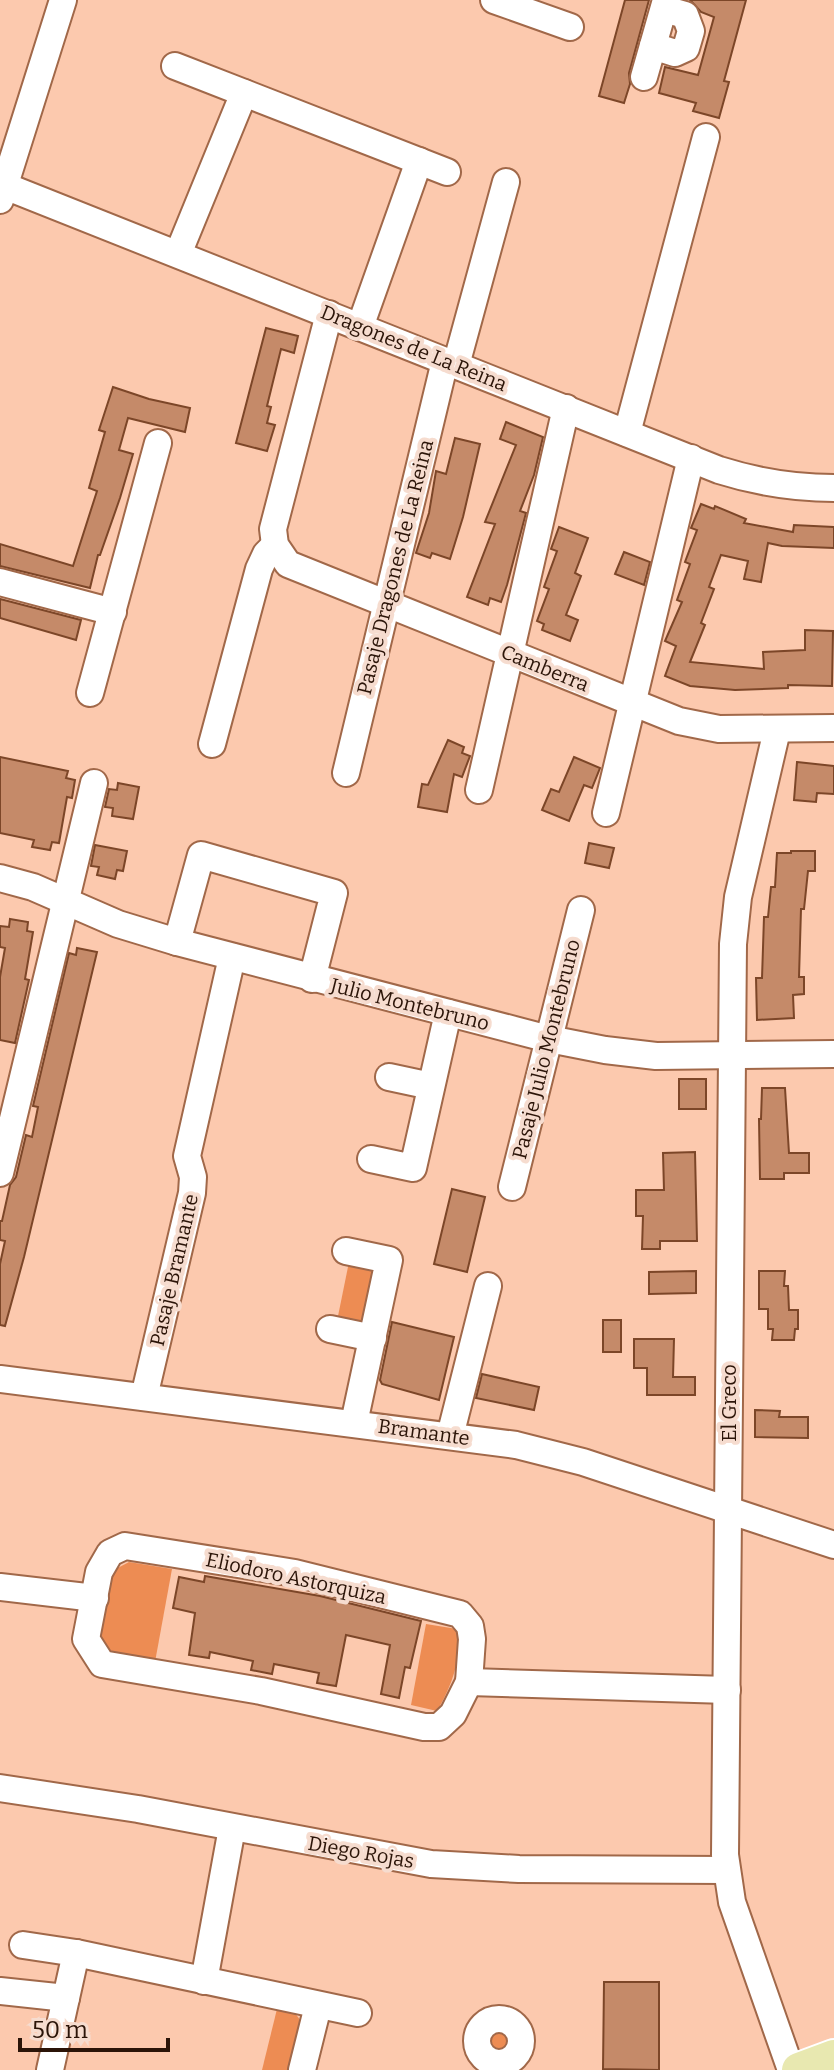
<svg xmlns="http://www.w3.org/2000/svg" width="834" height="2070" viewBox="0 0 834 2070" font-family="Bitter,serif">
<rect width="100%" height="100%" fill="#fcc9ae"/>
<g fill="#ed8c53">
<polygon points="349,1262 382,1269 370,1327 337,1321"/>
<polygon points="129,1562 172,1569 155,1662 105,1653 99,1621 112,1571"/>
<path d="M426,1624L457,1629C463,1657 451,1687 437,1711L411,1705Z"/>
<polygon points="277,2009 295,2013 306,2028 296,2070 262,2070"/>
<circle cx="498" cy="2043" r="17"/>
</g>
<g fill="#c58a69" stroke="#7c4628" stroke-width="2">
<polygon points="625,0 649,0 629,73 630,84 624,103 599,96"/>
<polygon points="690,0 746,0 724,81 729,82 719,118 693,111 696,103 659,93 665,67 698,75 714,17 701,12"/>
<polygon points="266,328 298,336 294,353 281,349 267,406 271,407 267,423 275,425 267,451 236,443"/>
<polygon points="113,387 149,399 190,408 185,432 128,418 119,450 133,454 120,498 100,555 98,555 90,588 0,566 0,544 73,566 97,491 89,488 105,432 99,430"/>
<polygon points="506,422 543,437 534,475 520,511 526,513 507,585 501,602 490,598 488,605 467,597 495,524 485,522 516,445 500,439"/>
<polygon points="455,438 480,444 463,517 450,559 432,553 430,558 416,553 429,513 436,471 446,474"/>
<polygon points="701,504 714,509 715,506 746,519 744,523 793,532 794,525 834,527 834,548 782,546 768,543 761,582 744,579 748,561 721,555 709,587 714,589 701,623 705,625 690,662 764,669 763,652 805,650 805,630 833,631 832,686 788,685 788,688 735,690 690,686 665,676 676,646 665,641 682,602 677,600 690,564 685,562 697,530 691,528"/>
<polygon points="559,527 588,538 575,573 581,576 566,615 578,620 570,641 542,630 544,624 537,621 549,589 544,587 557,551 551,549"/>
<polygon points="624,552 650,562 644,585 615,574"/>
<polygon points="0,599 81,620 76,640 0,618"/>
<polygon points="448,740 464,747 462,753 470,756 462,777 454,774 447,812 418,807 422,784 428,785"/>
<polygon points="0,757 68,771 66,778 75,780 72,798 67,797 59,843 52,842 50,850 32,847 34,840 0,833"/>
<polygon points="574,757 600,768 592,788 584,785 569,821 542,810 551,789 559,792"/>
<polygon points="797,762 834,766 834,794 817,793 816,802 794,800"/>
<polygon points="118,783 139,787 133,819 112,816 113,808 105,807 109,789 117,790"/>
<polygon points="589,843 614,848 609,868 585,863"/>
<polygon points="95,845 127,851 123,871 117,870 115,879 97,875 99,867 91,866"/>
<polygon points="791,851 815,851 815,871 808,871 804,909 801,909 799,977 804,977 804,994 793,995 794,1018 757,1020 756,978 762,978 764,917 768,917 771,887 775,887 777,853 791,853"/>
<polygon points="10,919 28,922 27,931 33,932 25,979 29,980 15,1043 0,1040 0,977 5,948 0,947 0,926 9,927"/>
<polygon points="77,948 97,952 24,1257 5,1326 0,1325 0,1264 5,1241 0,1240 0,1221 2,1221 10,1185 16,1177 26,1135 32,1137 38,1107 33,1106 69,953 76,955"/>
<rect x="679" y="1079" width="27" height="30"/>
<polygon points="762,1088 785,1088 789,1153 809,1153 809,1173 784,1173 784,1179 760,1179 759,1119 761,1119"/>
<polygon points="695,1152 697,1241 660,1241 660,1249 642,1249 643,1216 636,1216 636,1190 664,1190 663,1153"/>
<polygon points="452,1189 485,1197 467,1272 434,1264"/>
<polygon points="696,1271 696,1293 649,1294 649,1272"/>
<polygon points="759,1271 785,1271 784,1286 788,1286 789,1310 798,1310 798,1329 795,1329 794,1340 772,1340 773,1329 768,1329 768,1309 759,1309"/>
<rect x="603" y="1320" width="18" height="32"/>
<polygon points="392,1322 454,1337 439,1400 382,1384 380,1380"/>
<polygon points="634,1339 674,1339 673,1377 695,1377 695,1395 647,1395 647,1368 634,1368"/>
<polygon points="482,1374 539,1387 534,1410 476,1398"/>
<polygon points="755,1410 780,1411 779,1417 808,1417 808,1438 755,1437"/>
<polygon points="205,1576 320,1596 421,1621 410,1668 405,1667 399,1698 381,1694 390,1645 346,1635 336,1686 317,1683 319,1673 274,1664 272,1674 251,1670 253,1661 210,1652 209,1658 189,1655 195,1613 173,1608 179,1577 204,1582"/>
<polygon points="604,1982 659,1982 659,2070 603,2069"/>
</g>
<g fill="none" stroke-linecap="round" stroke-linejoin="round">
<g stroke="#a16849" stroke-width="30">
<g id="minor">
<polyline points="494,0 570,27"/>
<polyline points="653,46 675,53 686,48 691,31 685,15 664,9"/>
<polyline points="175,66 447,172"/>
<polyline points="644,77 666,0"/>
<path d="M0,184L719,470C757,482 794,488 834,488"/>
<polyline points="0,200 63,0"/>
<polyline points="178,254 244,93"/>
<polyline points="329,314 273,529 275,545 288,564 679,721 719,729 834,728"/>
<polyline points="360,327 419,161"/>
<polyline points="456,365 506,182"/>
<polyline points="627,433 706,137"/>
<polyline points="0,582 113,612"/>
<polyline points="90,693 158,443"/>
<polyline points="777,730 738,897 733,944 725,1855 732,1902 791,2070"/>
<polyline points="212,744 259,569 266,554 275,545"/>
<polyline points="346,773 445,361"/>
<polyline points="479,790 566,408"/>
<polyline points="606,813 691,458"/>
<polyline points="0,878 33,887 118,924 177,942 549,1039 605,1050 656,1056 834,1054"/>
<polyline points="177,942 201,855 334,893 312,979"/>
<polyline points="389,1077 431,1086"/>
<polyline points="371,1159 413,1168 448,1013"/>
<polyline points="0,1173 94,783"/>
<polyline points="512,1187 581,910"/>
<polyline points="346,1251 389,1260 354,1423"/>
<polyline points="330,1329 373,1338"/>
<polyline points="0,1379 516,1445 583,1462 834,1545"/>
<polyline points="144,1397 192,1193 193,1177 187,1156 232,957"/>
<polyline points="450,1436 488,1286"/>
<polygon points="125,1546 295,1573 460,1614 470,1626 472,1639 469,1682 453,1714 439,1727 424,1727 261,1691 102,1664 86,1639 99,1572 110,1553"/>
<polyline points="0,1587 95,1598"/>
<polyline points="469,1682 727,1690"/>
<polyline points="0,1788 138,1809 431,1864 519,1869 726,1870"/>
<polyline points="23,1945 76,1953 358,2013"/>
<polyline points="204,1981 232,1828"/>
<polyline points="0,1991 66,1998"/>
<circle cx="499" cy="2041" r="22"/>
<polyline points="50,2070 76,1953"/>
<polyline points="302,2070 318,2006"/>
</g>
</g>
<g stroke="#fff" stroke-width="38">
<polyline id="major" points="799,2070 834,2057"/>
</g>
<use href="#minor" stroke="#fff" stroke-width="26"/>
<use href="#major" stroke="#e8e8b0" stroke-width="34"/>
</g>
<g text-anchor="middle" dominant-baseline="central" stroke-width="8" stroke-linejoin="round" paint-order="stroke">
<g font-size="20" fill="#2b1408" stroke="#f6dccf">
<text transform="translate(414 348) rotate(22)">Dragones de La Reina</text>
<text transform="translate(395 567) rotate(-76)">Pasaje Dragones de La Reina</text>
<text transform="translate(545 668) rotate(22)">Camberra</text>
<text transform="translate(410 1004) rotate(14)">Julio Montebruno</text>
<text transform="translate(546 1049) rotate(-76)">Pasaje Julio Montebruno</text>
<text transform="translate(174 1270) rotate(-77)">Pasaje Bramante</text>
<text transform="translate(729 1403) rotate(-90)">El Greco</text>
<text transform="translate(424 1432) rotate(8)">Bramante</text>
<text transform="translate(296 1578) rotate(12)">Eliodoro Astorquiza</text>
<text transform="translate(361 1852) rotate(10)">Diego Rojas</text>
</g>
</g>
<path d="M20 2038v12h148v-12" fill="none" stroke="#2b1408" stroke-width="4"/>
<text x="32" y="2038" font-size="24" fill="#2b1408" stroke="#f6dccf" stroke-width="6" paint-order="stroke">50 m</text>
</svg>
